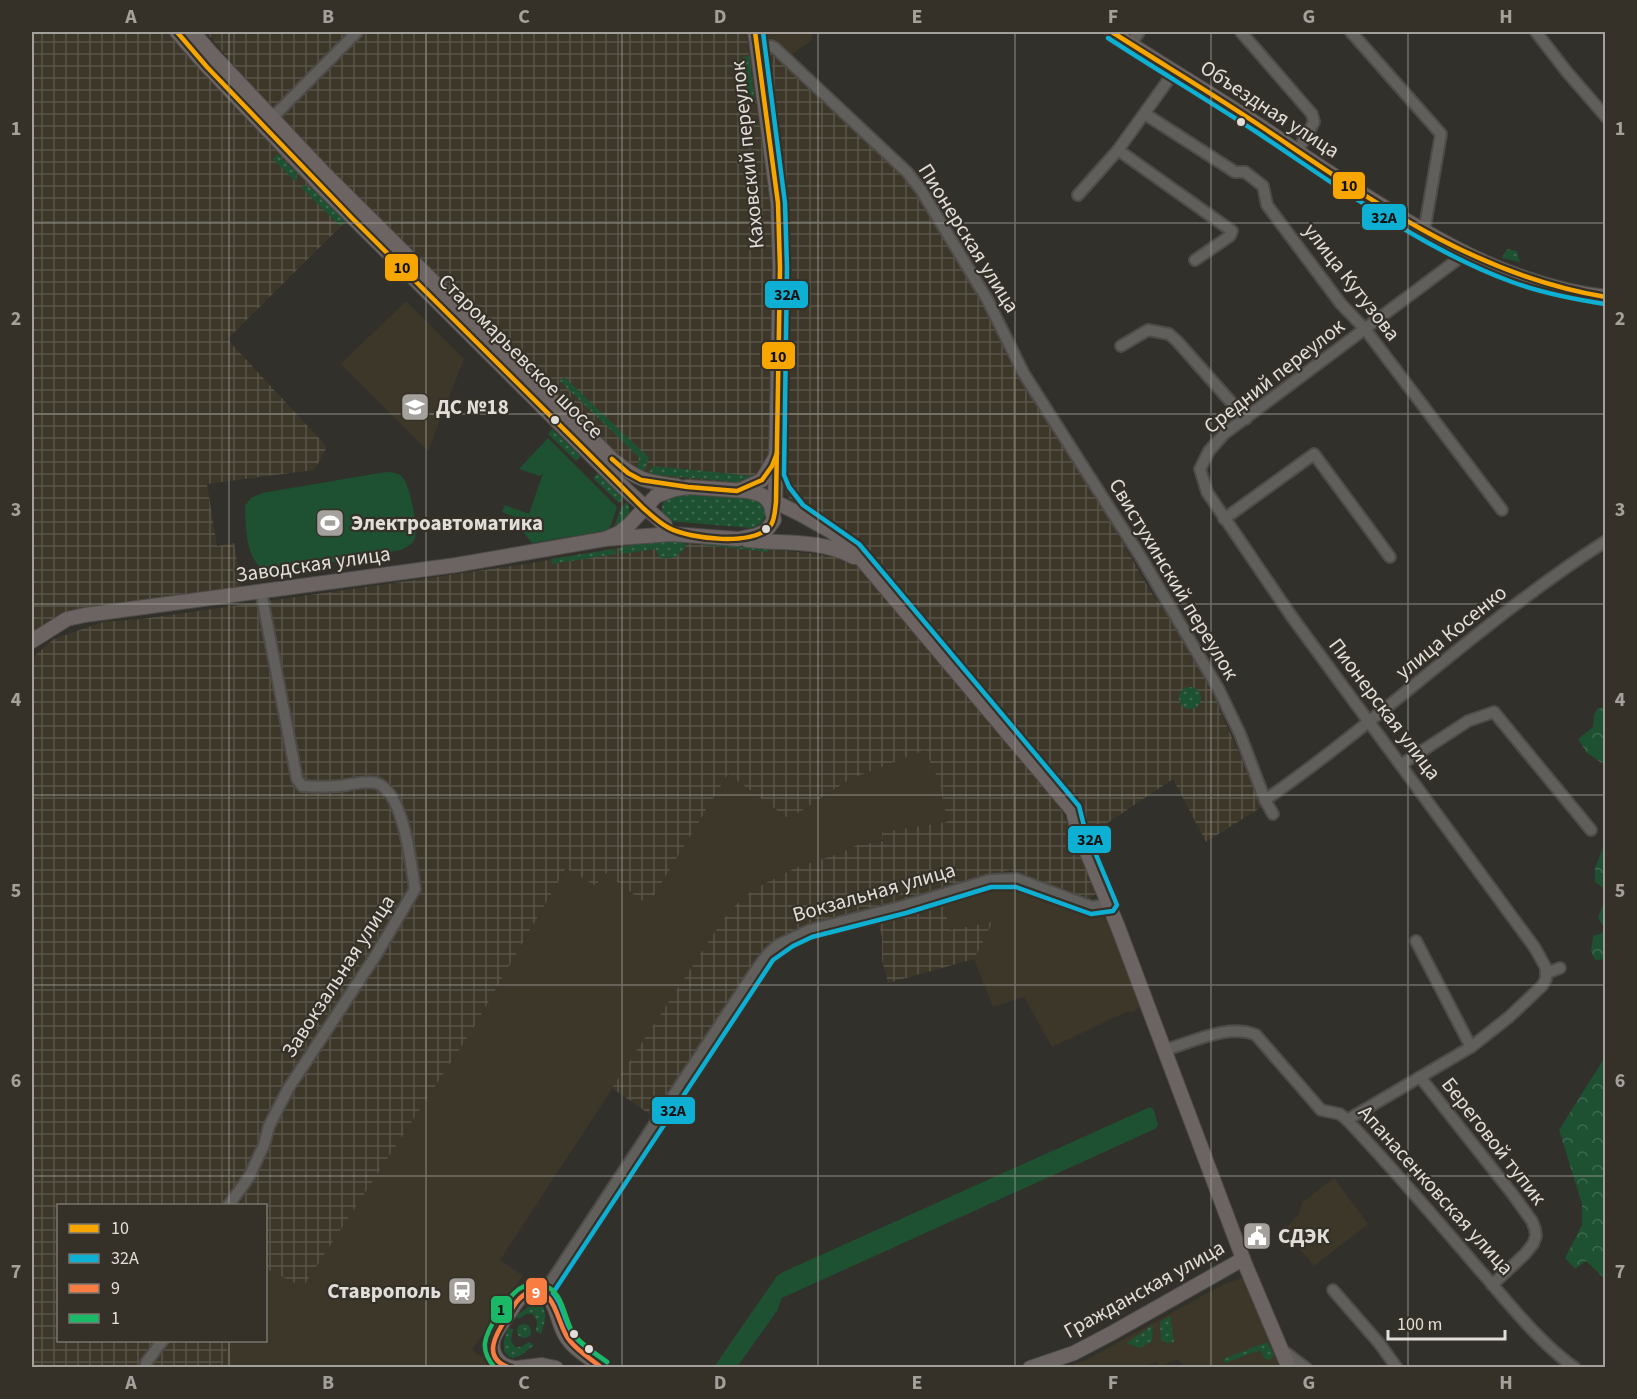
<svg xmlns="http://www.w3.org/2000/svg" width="1637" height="1399" viewBox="0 0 1637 1399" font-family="'Source Sans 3',sans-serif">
<defs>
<pattern id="industrial-grid" width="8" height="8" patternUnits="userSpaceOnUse" patternTransform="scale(1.5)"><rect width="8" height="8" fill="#3c3729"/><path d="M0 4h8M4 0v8" fill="none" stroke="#585447"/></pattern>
<pattern id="grass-dots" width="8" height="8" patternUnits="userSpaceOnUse" patternTransform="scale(1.5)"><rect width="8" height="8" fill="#1e5032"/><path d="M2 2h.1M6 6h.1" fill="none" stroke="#3e694f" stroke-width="1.8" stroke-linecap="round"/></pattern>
<pattern id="forest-crowns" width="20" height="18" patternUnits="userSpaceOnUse" patternTransform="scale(1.5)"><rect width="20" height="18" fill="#1e5032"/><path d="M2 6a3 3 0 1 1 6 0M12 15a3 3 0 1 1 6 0" fill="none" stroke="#3e694f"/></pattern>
</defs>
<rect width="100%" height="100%" fill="#32302b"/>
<g fill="#3c3729">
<polygon points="758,32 813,32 811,41 788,57 760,45"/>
<polygon points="406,301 464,359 428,451 341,364"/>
<polygon points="925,749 940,784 947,822 883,832 884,840 857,845 838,854 797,867 754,889 722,921 500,1260 523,1276 472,1350 493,1364 491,1367 222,1368 230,1341 266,1340 266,1269 303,1287 474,1027 567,867 596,885 604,872 648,905 728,774 789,819 850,779"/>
<polygon points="1017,882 1102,916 1112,924 1141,1005 1133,1012 1128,1011 1052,1047 1024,997 993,1007 974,959 993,923 950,930 943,901"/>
<polygon points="1334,1178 1368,1224 1314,1266 1284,1229 1298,1216 1302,1203"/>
<polygon points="1242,1278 1245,1279 1283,1367 1185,1367 1177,1359 1160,1367 1156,1361 1144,1367 1061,1368 1086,1360 1224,1284"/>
</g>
<g fill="url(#industrial-grid)">
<polygon points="32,32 169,32 200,68 348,219 227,339 327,447 314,470 207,484 217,546 234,543 242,591 85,610 32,634"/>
<polygon points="206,32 746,32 769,190 775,277 773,453 760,477 745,484 687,483 633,471 380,224 273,112"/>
<polygon points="770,52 775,53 908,182 984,304 1010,360 1027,390 1058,440 1086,479 1151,592 1179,632 1218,697 1217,702 1221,713 1263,806 1206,842 1173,779 1091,834 1073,801 1060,785 868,559 800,508 788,497 781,477 785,275 764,57"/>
<polygon points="672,538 841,557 857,565 1052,790 1099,891 1088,901 1010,870 795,932 782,938 655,1118 612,1088 722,921 737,904 754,889 797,867 838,854 857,845 883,841 882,832 947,822 940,784 925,750 850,779 789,819 728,774 648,905 604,872 596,886 566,868 474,1027 303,1287 266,1269 266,1206 58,1206 58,1340 230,1341 222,1367 32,1367 32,658 54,639 103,622 142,619 526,564"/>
<polygon points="944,906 950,930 993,922 974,959 888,983 882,960 882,937 879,924"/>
</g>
<g fill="url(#grass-dots)">
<polygon points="745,56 749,56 755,103 750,104 745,99 740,61"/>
<polygon points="277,154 297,173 296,182 273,159"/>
<polygon points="304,185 311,188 345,221 340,226 301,187"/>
<polygon points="1507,249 1517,251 1520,262 1502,258"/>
<polygon points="564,377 649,458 644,471 638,469 639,457 560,381"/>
<polygon points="552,429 581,456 576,461 548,434"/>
<polygon points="653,466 753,476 736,482 648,474"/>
<polygon points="598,473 624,498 619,503 593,478"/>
<path d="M784,479L789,480C791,500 808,504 822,512L827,518L826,521C807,510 787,503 784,479Z"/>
<path d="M677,494L753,499C770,505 769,524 751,528L669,521L662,513C661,500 666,498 677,494Z"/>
<polygon points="627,502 629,506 630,517 613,530 621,508"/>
<path d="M663,539L684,541L686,546C680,556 671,561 659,557L656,549L621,554L618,548Z"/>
<polygon points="703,541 769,549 768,552 703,545"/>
<polygon points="615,549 616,554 552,564 551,559"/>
<circle cx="1190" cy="698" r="11"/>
<path d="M534,1303L542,1305C548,1315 544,1324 541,1334L536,1331L537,1321L533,1314H526L519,1319L515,1316Z"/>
<polygon points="1170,1316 1174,1342 1167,1343 1161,1340 1160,1322"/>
<circle cx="524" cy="1331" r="7"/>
<polygon points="1153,1325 1152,1341 1140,1348 1126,1343"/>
<polygon points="508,1327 513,1330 511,1341 515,1347 521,1347 529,1342 534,1345 520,1356 512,1358 509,1357 504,1351 504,1340"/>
<polygon points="1267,1342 1274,1355 1270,1360 1265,1359 1260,1350 1225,1363 1223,1359"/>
</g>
<g fill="url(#forest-crowns)">
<polygon points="1598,708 1603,708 1605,714 1605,765 1587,753 1578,739 1593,727 1594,715"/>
<polygon points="1605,842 1606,889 1605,889 1595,882 1595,868"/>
<polygon points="1605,899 1605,959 1595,960 1591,951 1593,936 1602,933 1604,927 1598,918"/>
<polygon points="1605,1057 1606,1057 1605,1283 1604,1278 1586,1261 1575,1269 1565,1258 1582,1225 1582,1204 1559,1130"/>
</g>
<g fill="#1e5032">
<polygon points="548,438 617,507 609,530 532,543 523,532 520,519 502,512 505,505 529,514 543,473 540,476 519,469"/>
<path d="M386,472C390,472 397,473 400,475C410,481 418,526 415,538C413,544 407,547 401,550L270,573C245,564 246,528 245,506L251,498L262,493Z"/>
<polygon points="1150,1107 1154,1110 1158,1125 1155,1129 782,1298 777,1311 737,1367 714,1367 777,1276 783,1272"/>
</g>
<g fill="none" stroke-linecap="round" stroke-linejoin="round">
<g stroke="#4e4b48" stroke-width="14">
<g id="minor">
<polyline points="1241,32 1312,114 1314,122 1297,152"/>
<polyline points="1351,32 1441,134 1424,232"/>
<polyline points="1536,32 1567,72 1606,117"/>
<polyline points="1131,44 1139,32"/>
<polyline points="756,47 771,46 775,48 907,172 921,190 987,299 1024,374 1142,559 1218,688 1240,734 1265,800 1273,814"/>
<polyline points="1145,114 1235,172 1245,172 1263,186 1267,205 1341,304 1365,329 1502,510"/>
<polyline points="272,118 357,32"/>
<polyline points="1118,150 1232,231 1230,236 1195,260"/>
<polyline points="1078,195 1118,150 1174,72"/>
<polyline points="1121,346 1148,330 1169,334 1177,341 1246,419"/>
<polyline points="1224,519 1314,454 1390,557"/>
<polyline points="1402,764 1468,721 1494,712 1591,830"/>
<path d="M1265,800C1382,719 1485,618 1606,541"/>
<polyline points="1416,941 1471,1047"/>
<polyline points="1547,973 1560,968"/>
<path d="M1164,1050C1191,1043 1228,1023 1256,1035L1321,1110L1340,1114L1347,1120C1395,1170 1439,1223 1484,1275C1512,1307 1540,1343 1575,1368"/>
<polyline points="1420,1077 1514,1196 1532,1221 1535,1229 1536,1236 1533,1244 1525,1254 1492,1285"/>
<polyline points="1347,1120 1471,1047 1509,1017 1542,986 1546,979 1546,968 1535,948 1292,617 1207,492 1200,469 1209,451 1224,434 1465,254"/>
<path d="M228,1206L249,1177L264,1145L269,1126L288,1089L376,955L415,889C411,865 404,791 376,783C365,780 350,785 339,786C327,787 314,787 302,786L297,779L261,592"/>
<polyline points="1333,1290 1379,1343 1397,1368"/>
<polyline points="543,1294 754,973 767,955 778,945 810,930 904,906 990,880 1017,879 1092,907 1110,904"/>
<polyline points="1281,1349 1306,1368"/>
<polyline points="146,1363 163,1340"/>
</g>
</g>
<g stroke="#4e4b48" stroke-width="16">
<g id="major">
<polyline points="177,32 203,62 317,182 623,487 665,525"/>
<path d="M193,32L211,53L324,173L613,460C637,480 647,482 677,486"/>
<polyline points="755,32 778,203 780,268 775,508"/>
<path d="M1112,32C1168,69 1226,102 1281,140C1312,162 1344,182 1376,202C1448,247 1520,287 1606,297"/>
<polyline points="740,490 762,480 775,458"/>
<polyline points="605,539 619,533 629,525 656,496 675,489 688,487 748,491 759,494 800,514 832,532 853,549 1043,775 1073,811 1077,828 1118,927 1245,1264 1289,1368"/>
<path d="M747,540C784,544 821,539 854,557"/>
<polyline points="32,641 67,619 85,615 456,565 605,539 672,534 738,539 757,535 766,531 774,520 771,505 766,498"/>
<path d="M514,1368C507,1367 502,1365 498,1360C485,1343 498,1329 508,1315C514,1306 520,1294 531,1292C558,1287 555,1323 567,1338C575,1350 591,1359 603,1368"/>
<polyline points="517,1368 542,1365 556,1368"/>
<polyline points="1030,1368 1074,1353 1112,1333 1243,1259"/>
</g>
</g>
<use href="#minor" stroke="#605f5c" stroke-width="10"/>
<use href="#major" stroke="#6c6462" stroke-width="14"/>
<g stroke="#353128" stroke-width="9">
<g id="bus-1">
<path d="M177,32L207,67L352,218L643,508C651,515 659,523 669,528C690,539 755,547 771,525C775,519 775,509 776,502L780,268L778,203L755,32"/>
<path d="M1112,32C1162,64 1213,94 1262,127C1371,200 1473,275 1606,297"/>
<polyline points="612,459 628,473 641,480 688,487 737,491 762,480 772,466 777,453"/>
</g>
</g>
<g stroke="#353128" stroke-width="9">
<g id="bus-2">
<path d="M1108,38C1157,70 1208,100 1258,133C1339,187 1420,248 1512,282C1542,293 1573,299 1605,304"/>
<path d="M607,1362C594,1352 576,1343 569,1327C563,1315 562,1303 553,1293L773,960L793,946L812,937L906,913L991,887H1016L1091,914L1113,911L1117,905L1084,826L1079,806L859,544L803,505L789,487L784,475L787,268L785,203L763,32"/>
</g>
</g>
<g stroke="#353128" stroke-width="9">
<path id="bus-3" d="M511,1368C480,1359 496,1333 508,1316C513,1307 519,1295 530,1292C557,1286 557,1327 570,1341C579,1352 591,1359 602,1368"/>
</g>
<g stroke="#353128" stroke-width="9">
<path id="bus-4" d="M495,1368C489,1361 484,1352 485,1343C487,1328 508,1297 519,1289C525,1285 534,1283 541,1285C565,1289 563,1321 575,1336C584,1347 596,1354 607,1362"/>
</g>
<use href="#bus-1" stroke="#f7a600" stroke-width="4.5"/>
<use href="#bus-2" stroke="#0dafd3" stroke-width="4.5"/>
<use href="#bus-3" stroke="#f77d43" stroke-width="4.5"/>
<use href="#bus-4" stroke="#1ab867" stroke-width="4.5"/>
</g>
<path fill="none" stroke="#a4a19c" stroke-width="1.5" stroke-opacity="0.55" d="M229,32V1206M426,32V1368M622,32V1368M818,32V1368M1015,32V1368M1211,32V1368M1408,32V1368M32,223H1606M32,414H1606M32,604H1606M32,795H1606M32,985H1606M32,1176H1606M229,1340V1368"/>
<defs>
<g id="school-square" transform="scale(1.5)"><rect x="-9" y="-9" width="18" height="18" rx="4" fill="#a4a19c" stroke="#353128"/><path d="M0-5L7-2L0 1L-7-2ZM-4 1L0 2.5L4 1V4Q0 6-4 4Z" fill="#fff"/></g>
<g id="stadium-square" transform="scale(1.5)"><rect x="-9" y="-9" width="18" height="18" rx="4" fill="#a4a19c" stroke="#353128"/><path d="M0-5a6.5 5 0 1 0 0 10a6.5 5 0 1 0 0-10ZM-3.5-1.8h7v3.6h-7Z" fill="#fff"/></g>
<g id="civic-square" transform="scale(1.5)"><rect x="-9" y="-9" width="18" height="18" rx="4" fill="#a4a19c" stroke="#353128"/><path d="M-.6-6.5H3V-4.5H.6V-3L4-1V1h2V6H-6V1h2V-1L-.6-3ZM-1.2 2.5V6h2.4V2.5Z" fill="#fff"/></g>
<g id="station-square" transform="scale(1.5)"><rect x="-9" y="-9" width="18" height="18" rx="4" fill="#a4a19c" stroke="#353128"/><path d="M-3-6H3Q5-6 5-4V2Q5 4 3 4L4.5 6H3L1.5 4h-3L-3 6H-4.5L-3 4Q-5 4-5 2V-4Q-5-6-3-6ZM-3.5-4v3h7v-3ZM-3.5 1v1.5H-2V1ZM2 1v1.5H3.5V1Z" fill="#fff"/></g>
</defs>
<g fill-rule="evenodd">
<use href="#school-square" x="415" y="407"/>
<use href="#stadium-square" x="330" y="523"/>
<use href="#civic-square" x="1257" y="1236"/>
<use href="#station-square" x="462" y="1291"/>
</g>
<g fill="#e1ded9" stroke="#353128" stroke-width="2">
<circle cx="1241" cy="122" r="5"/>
<circle cx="555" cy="420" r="5"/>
<circle cx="766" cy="529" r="5"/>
<circle cx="574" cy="1334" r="5"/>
<circle cx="589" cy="1349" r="5"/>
</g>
<g text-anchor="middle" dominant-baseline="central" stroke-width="4.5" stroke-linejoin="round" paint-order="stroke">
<g font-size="21" fill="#e1ded9" stroke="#353128">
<text transform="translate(1270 109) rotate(33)">Объездная улица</text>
<text transform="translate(747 155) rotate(-96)">Каховский переулок</text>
<text transform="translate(969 238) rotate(58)">Пионерская улица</text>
<text transform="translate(1352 282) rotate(52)">улица Кутузова</text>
<text transform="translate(521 356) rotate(45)">Старомарьевское шоссе</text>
<text transform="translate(1274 376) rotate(-38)">Средний переулок</text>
<text transform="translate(313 564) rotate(-8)">Заводская улица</text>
<text transform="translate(1174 579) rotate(59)">Свистухинский переулок</text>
<text transform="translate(1451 632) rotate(-39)">улица Косенко</text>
<text transform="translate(1385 709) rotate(53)">Пионерская улица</text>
<text transform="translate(874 892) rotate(-16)">Вокзальная улица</text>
<text transform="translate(338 976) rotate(-57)">Завокзальная улица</text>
<text transform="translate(1494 1141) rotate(52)">Береговой тупик</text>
<text transform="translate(1436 1190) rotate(48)">Апанасенковская улица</text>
<text transform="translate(1144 1289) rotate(-29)">Гражданская улица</text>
</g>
<g font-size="21" font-weight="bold" fill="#e1ded9" stroke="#353128" text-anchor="start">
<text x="436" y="407">ДС №18</text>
<text x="351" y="523">Электроавтоматика</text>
<text x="1278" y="1236">СДЭК</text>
<text x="441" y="1291" text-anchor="end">Ставрополь</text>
</g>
</g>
<g stroke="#353128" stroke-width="2">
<rect x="1332" y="171" width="34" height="29" rx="6" fill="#f7a600"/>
<rect x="1361" y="203" width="46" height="28" rx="6" fill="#0dafd3"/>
<rect x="384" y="253" width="35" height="29" rx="6" fill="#f7a600"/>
<rect x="764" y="280" width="45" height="29" rx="6" fill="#0dafd3"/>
<rect x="761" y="341" width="35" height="29" rx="6" fill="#f7a600"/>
<rect x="1067" y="825" width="45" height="29" rx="6" fill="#0dafd3"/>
<rect x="651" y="1096" width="45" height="29" rx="6" fill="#0dafd3"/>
<rect x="525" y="1277" width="23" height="29" rx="6" fill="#f77d43"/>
<rect x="490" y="1295" width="23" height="29" rx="6" fill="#1ab867"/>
</g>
<g font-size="16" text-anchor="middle" font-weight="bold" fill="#fff">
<text x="536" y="1298">9</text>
</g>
<g font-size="16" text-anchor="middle" font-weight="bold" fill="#111">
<text x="1349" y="191">10</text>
<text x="1384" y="223">32A</text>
<text x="402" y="273">10</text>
<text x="787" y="300">32A</text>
<text x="778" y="362">10</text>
<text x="1090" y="845">32A</text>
<text x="673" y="1116">32A</text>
<text x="501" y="1315">1</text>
</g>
<rect width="1637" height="1399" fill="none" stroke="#353128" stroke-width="66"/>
<rect x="57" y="1204" width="210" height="138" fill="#353128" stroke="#7a766f" stroke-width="1.5"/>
<rect x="69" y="1224" width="30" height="9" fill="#f7a600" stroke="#7a766f" stroke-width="1.5"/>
<text x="111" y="1234" font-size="18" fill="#e1ded9">10</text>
<rect x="69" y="1254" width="30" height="9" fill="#0dafd3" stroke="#7a766f" stroke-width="1.5"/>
<text x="111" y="1264" font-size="18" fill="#e1ded9">32A</text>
<rect x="69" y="1284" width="30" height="9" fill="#f77d43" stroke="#7a766f" stroke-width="1.5"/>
<text x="111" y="1294" font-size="18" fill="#e1ded9">9</text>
<rect x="69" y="1314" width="30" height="9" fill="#1ab867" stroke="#7a766f" stroke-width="1.5"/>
<text x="111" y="1324" font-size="18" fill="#e1ded9">1</text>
<path d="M1388 1330v9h117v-9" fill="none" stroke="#e1ded9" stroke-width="3"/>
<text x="1397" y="1330" font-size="18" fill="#e1ded9" stroke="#353128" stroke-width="4.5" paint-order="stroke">100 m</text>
<rect x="33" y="33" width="1571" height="1333" fill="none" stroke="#a4a19c" stroke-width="2"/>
<g font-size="20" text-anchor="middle" font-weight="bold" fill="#a4a19c">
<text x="131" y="23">A</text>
<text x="328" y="23">B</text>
<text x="524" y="23">C</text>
<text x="720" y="23">D</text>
<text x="917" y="23">E</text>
<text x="1113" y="23">F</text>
<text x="1309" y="23">G</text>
<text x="1506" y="23">H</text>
<text x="16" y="135">1</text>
<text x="1620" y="135">1</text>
<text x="16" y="325">2</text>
<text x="1620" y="325">2</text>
<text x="16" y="516">3</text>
<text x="1620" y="516">3</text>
<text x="16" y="706">4</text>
<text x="1620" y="706">4</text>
<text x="16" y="897">5</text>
<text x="1620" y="897">5</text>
<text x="16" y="1087">6</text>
<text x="1620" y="1087">6</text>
<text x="16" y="1278">7</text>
<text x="1620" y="1278">7</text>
<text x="131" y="1389">A</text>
<text x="328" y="1389">B</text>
<text x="524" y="1389">C</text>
<text x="720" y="1389">D</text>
<text x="917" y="1389">E</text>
<text x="1113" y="1389">F</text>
<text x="1309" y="1389">G</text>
<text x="1506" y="1389">H</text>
</g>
</svg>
